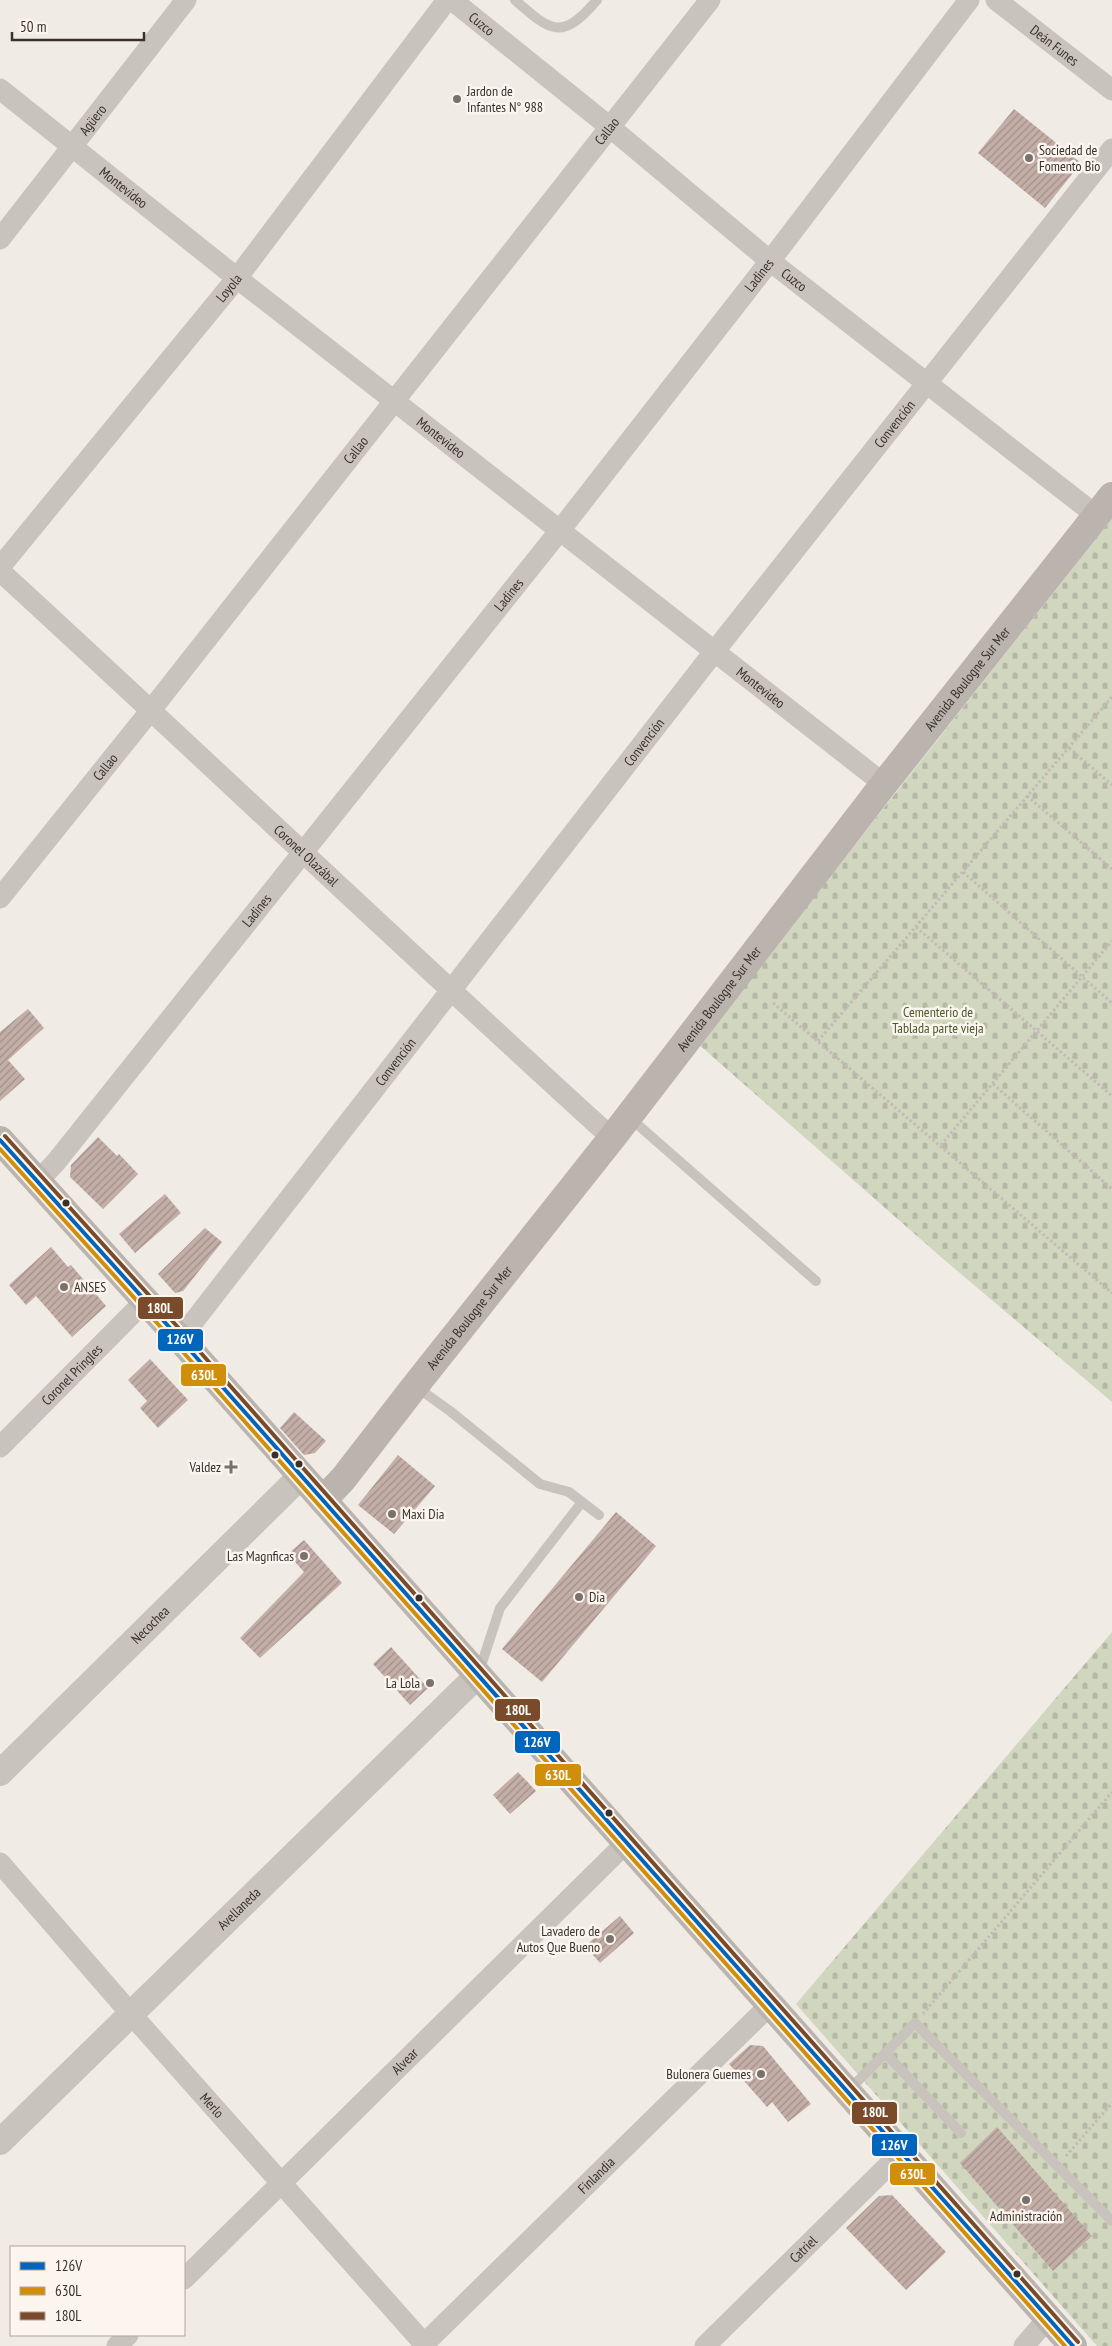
<svg xmlns="http://www.w3.org/2000/svg" width="1112" height="2346" viewBox="0 0 1112 2346" font-family="'PT Sans Narrow',sans-serif">
<defs>
<pattern id="cemetery-stones" width="16" height="16" patternUnits="userSpaceOnUse" patternTransform="scale(1.25)"><rect width="16" height="16" fill="#d1d6bf"/><path d="M2 7V4a2 2 0 0 1 4 0v3zM10 15v-3a2 2 0 0 1 4 0v3z" fill="#b4b8a4"/></pattern>
<pattern id="building-hatch" width="6" height="6" patternUnits="userSpaceOnUse" patternTransform="scale(1.25)"><rect width="6" height="6" fill="#c3afa7"/><path d="M-1 1l2-2M0 6l6-6M5 7l2-2" fill="none" stroke="#a08f88"/></pattern>
</defs>
<rect width="100%" height="100%" fill="#f0ebe5"/>
<g fill="url(#cemetery-stones)">
<polygon points="1112,518 1112,1402 941,1257 698,1044"/>
<polygon points="1112,1632 1112,2346 1097,2346 796,2004"/>
</g>
<g fill="url(#building-hatch)">
<polygon points="1014,109 1081,163 1045,208 978,153"/>
<polygon points="28,1009 44,1028 8,1060 25,1079 0,1101 0,1032"/>
<polygon points="98,1137 117,1156 119,1154 138,1174 103,1209 70,1177 71,1165"/>
<polygon points="165,1194 181,1213 135,1253 119,1234"/>
<polygon points="205,1228 222,1242 183,1291 175,1293 158,1274"/>
<polygon points="51,1247 68,1267 71,1265 106,1306 72,1337 36,1296 26,1305 9,1285"/>
<polygon points="150,1359 188,1400 158,1428 140,1408 147,1401 128,1380"/>
<polygon points="294,1412 326,1441 315,1453 304,1455 280,1428"/>
<polygon points="398,1455 435,1486 394,1534 358,1505"/>
<polygon points="616,1512 656,1546 542,1682 502,1649"/>
<polygon points="304,1540 342,1583 260,1658 240,1638 304,1572 288,1554"/>
<polygon points="391,1647 428,1688 410,1705 373,1664"/>
<polygon points="518,1772 536,1791 510,1814 493,1795"/>
<polygon points="620,1916 634,1933 600,1963 585,1946"/>
<polygon points="750,2045 763,2046 811,2104 788,2122 772,2102 767,2107 729,2064"/>
<polygon points="997,2127 1092,2236 1053,2271 960,2163"/>
<polygon points="892,2195 946,2252 906,2290 846,2228 879,2196"/>
</g>
<g fill="none" stroke-linecap="round" stroke-linejoin="round">
<g stroke="#c2bbb6" stroke-width="3" stroke-dasharray="2.5 2.5" stroke-linecap="butt">
<polyline points="1069,748 1112,785"/>
<polyline points="1027,796 1112,869"/>
<polyline points="963,872 1112,1003"/>
<polyline points="916,927 1112,1096"/>
<polyline points="773,1003 1112,1293"/>
<polyline points="818,1041 1112,697"/>
<polyline points="993,1084 1112,1189"/>
<polyline points="941,1145 1112,941"/>
<polyline points="923,2014 1112,1792"/>
<polyline points="1066,2156 1112,2103"/>
</g>
<g stroke="#c9c3be" stroke-width="10">
<path d="M515,0C551,32 562,41 597,0"/>
<polyline points="629,1117 816,1281"/>
<polyline points="415,1386 450,1411 540,1484 569,1492 599,1515"/>
<polyline points="479,1672 500,1608 582,1502"/>
<polyline points="885,2053 961,2133"/>
<polyline points="848,2091 915,2023 1112,2221"/>
</g>
<g stroke="#c9c3be" stroke-width="21">
<path id="s1" d="M452,0L611,128L770,261L1097,516"/>
<path id="s2" d="M996,0L1112,90"/>
<path id="s3" d="M0,89L237,278L884,784"/>
<path id="s4" d="M0,239L186,0"/>
<path id="s5" d="M0,567L237,278L447,0"/>
<path id="s6" d="M0,571C205,759 406,951 612,1138"/>
<path id="s7" d="M0,898L151,710L710,0"/>
<path id="s8" d="M38,1181L56,1162L561,529L770,261L969,0"/>
<path id="s9" d="M180,1339L714,652L1112,149"/>
<path id="s10" d="M0,1447L145,1301"/>
<path id="s11" d="M0,1863L131,2014L426,2346"/>
<path id="s12" d="M184,2279L626,1843"/>
<polyline points="117,2346 128,2335"/>
<path id="s13" d="M422,2346L770,2005"/>
<path id="s14" d="M705,2346L901,2153"/>
<polyline points="1024,2346 1048,2318"/>
</g>
<g stroke="#c9c3be" stroke-width="26">
<path id="s15" d="M0,1773L301,1476"/>
<path id="s16" d="M0,2142L478,1675"/>
</g>
<g stroke="#bab3ae" stroke-width="28">
<polyline points="0,1140 180,1339 1073,2346"/>
<path id="s17" d="M323,1500L343,1479L415,1386L612,1138L884,784L1112,496"/>
</g>
<g stroke="#fbf5ee" stroke-width="8">
<polyline id="bus-1" points="0,1140 180,1339 1073,2346"/>
</g>
<g stroke="#fbf5ee" stroke-width="8">
<polyline id="bus-2" points="0,1149 175,1343 1065,2346"/>
</g>
<g stroke="#fbf5ee" stroke-width="8">
<polyline id="bus-3" points="5,1136 185,1335 1078,2342"/>
</g>
<use href="#bus-1" stroke="#0065bd" stroke-width="4"/>
<use href="#bus-2" stroke="#d18e09" stroke-width="4"/>
<use href="#bus-3" stroke="#7a4b2a" stroke-width="4"/>
</g>
<g fill="#7a716c" stroke="#fbf5ee" stroke-width="2">
<circle cx="457" cy="99" r="5"/>
<circle cx="1029" cy="158" r="5"/>
<circle cx="64" cy="1287" r="5"/>
<path d="M228.5 1459.5h5v5h5v5h-5v5h-5v-5h-5v-5h5z"/>
<circle cx="392" cy="1514" r="5"/>
<circle cx="304" cy="1556" r="5"/>
<circle cx="579" cy="1597" r="5"/>
<circle cx="430" cy="1683" r="5"/>
<circle cx="610" cy="1939" r="5"/>
<circle cx="761" cy="2074" r="5"/>
<circle cx="1026" cy="2200" r="5"/>
</g>
<g fill="#3b302b" stroke="#fbf5ee" stroke-width="2">
<circle cx="66" cy="1203" r="4.5"/>
<circle cx="275" cy="1455" r="4.5"/>
<circle cx="299" cy="1464" r="4.5"/>
<circle cx="419" cy="1598" r="4.5"/>
<circle cx="609" cy="1813" r="4.5"/>
<circle cx="1017" cy="2274" r="4.5"/>
</g>
<g text-anchor="middle" dominant-baseline="central" stroke-width="5" stroke-linejoin="round" paint-order="stroke">
<g font-size="14" fill="#3b302b" stroke="#fbf5ee">
<text stroke="none"><textPath href="#s1" startOffset="38">Cuzco</textPath></text>
<text stroke="none"><textPath href="#s2" startOffset="74">Deán Funes</textPath></text>
<text stroke="none"><textPath href="#s4" startOffset="151">Agüero</textPath></text>
<text stroke="none"><textPath href="#s7" startOffset="978">Callao</textPath></text>
<text stroke="none"><textPath href="#s3" startOffset="158">Montevideo</textPath></text>
<text stroke="none"><textPath href="#s8" startOffset="1158">Ladines</textPath></text>
<text stroke="none"><textPath href="#s1" startOffset="442">Cuzco</textPath></text>
<text stroke="none"><textPath href="#s5" startOffset="361">Loyola</textPath></text>
<text stroke="none"><textPath href="#s9" startOffset="1161">Convención</textPath></text>
<text stroke="none"><textPath href="#s3" startOffset="562">Montevideo</textPath></text>
<text stroke="none"><textPath href="#s7" startOffset="572">Callao</textPath></text>
<text stroke="none"><textPath href="#s8" startOffset="752">Ladines</textPath></text>
<text stroke="none"><textPath href="#s17" startOffset="1044">Avenida Boulogne Sur Mer</textPath></text>
<text stroke="none"><textPath href="#s3" startOffset="968">Montevideo</textPath></text>
<text stroke="none"><textPath href="#s9" startOffset="756">Convención</textPath></text>
<text stroke="none"><textPath href="#s7" startOffset="168">Callao</textPath></text>
<text stroke="none"><textPath href="#s6" startOffset="418">Coronel Olazábal</textPath></text>
<text stroke="none"><textPath href="#s8" startOffset="348">Ladines</textPath></text>
<text stroke="none"><textPath href="#s17" startOffset="639">Avenida Boulogne Sur Mer</textPath></text>
<text stroke="none"><textPath href="#s9" startOffset="351">Convención</textPath></text>
<text stroke="none"><textPath href="#s17" startOffset="234">Avenida Boulogne Sur Mer</textPath></text>
<text stroke="none"><textPath href="#s10" startOffset="102">Coronel Pringles</textPath></text>
<text stroke="none"><textPath href="#s15" startOffset="211">Necochea</textPath></text>
<text stroke="none"><textPath href="#s16" startOffset="334">Avellaneda</textPath></text>
<text stroke="none"><textPath href="#s12" startOffset="310">Alvear</textPath></text>
<text stroke="none"><textPath href="#s11" startOffset="322">Merlo</textPath></text>
<text stroke="none"><textPath href="#s13" startOffset="244">Finlandia</textPath></text>
<text stroke="none"><textPath href="#s14" startOffset="138">Catriel</textPath></text>
</g>
<g font-size="14" fill="#3b302b" stroke="#fbf5ee" text-anchor="start">
<text x="467" y="91">Jardon de<tspan x="467" dy="16">Infantes N° 988</tspan></text>
<text x="1039" y="150">Sociedad de<tspan x="1039" dy="16">Fomento Bio</tspan></text>
<text x="74" y="1287">ANSES</text>
<text x="221" y="1467" text-anchor="end">Valdez</text>
<text x="402" y="1514">Maxi Dia</text>
<text x="294" y="1556" text-anchor="end">Las Magnficas</text>
<text x="589" y="1597">Dia</text>
<text x="420" y="1683" text-anchor="end">La Lola</text>
<text x="600" y="1931" text-anchor="end">Lavadero de<tspan x="600" dy="16">Autos Que Bueno</tspan></text>
<text x="751" y="2074" text-anchor="end">Bulonera Guemes</text>
<text x="1026" y="2216" text-anchor="middle">Administración</text>
</g>
<g font-size="14" fill="#4a5a2e" stroke="#fbf5ee">
<text x="938" y="1012">Cementerio de<tspan x="938" dy="16">Tablada parte vieja</tspan></text>
</g>
</g>
<g stroke="#fbf5ee" stroke-width="2">
<rect x="137" y="1296" width="47" height="24" rx="5" fill="#7a4b2a"/>
<rect x="157" y="1328" width="47" height="24" rx="5" fill="#0065bd"/>
<rect x="180" y="1363" width="47" height="24" rx="5" fill="#d18e09"/>
<rect x="494" y="1698" width="47" height="24" rx="5" fill="#7a4b2a"/>
<rect x="514" y="1730" width="47" height="24" rx="5" fill="#0065bd"/>
<rect x="534" y="1763" width="48" height="24" rx="5" fill="#d18e09"/>
<rect x="851" y="2101" width="47" height="24" rx="5" fill="#7a4b2a"/>
<rect x="871" y="2133" width="47" height="24" rx="5" fill="#0065bd"/>
<rect x="889" y="2162" width="47" height="24" rx="5" fill="#d18e09"/>
</g>
<g font-size="14" text-anchor="middle" font-weight="bold" fill="#fff">
<text x="160" y="1313">180L</text>
<text x="180" y="1344">126V</text>
<text x="204" y="1380">630L</text>
<text x="518" y="1715">180L</text>
<text x="537" y="1747">126V</text>
<text x="558" y="1780">630L</text>
<text x="875" y="2117">180L</text>
<text x="894" y="2150">126V</text>
<text x="913" y="2179">630L</text>
</g>
<rect x="10" y="2246" width="175" height="90" fill="#fbf5ee" stroke="#aea6a0"/>
<rect x="20" y="2262" width="25" height="8" fill="#0065bd" stroke="#aea6a0"/>
<text x="55" y="2271" font-size="15" fill="#3b302b">126V</text>
<rect x="20" y="2287" width="25" height="8" fill="#d18e09" stroke="#aea6a0"/>
<text x="55" y="2296" font-size="15" fill="#3b302b">630L</text>
<rect x="20" y="2312" width="25" height="8" fill="#7a4b2a" stroke="#aea6a0"/>
<text x="55" y="2321" font-size="15" fill="#3b302b">180L</text>
<path d="M12 32v8h132v-8" fill="none" stroke="#3b302b" stroke-width="2.5"/>
<text x="20" y="32" font-size="15" fill="#3b302b" stroke="#fbf5ee" stroke-width="4" paint-order="stroke">50 m</text>
</svg>
